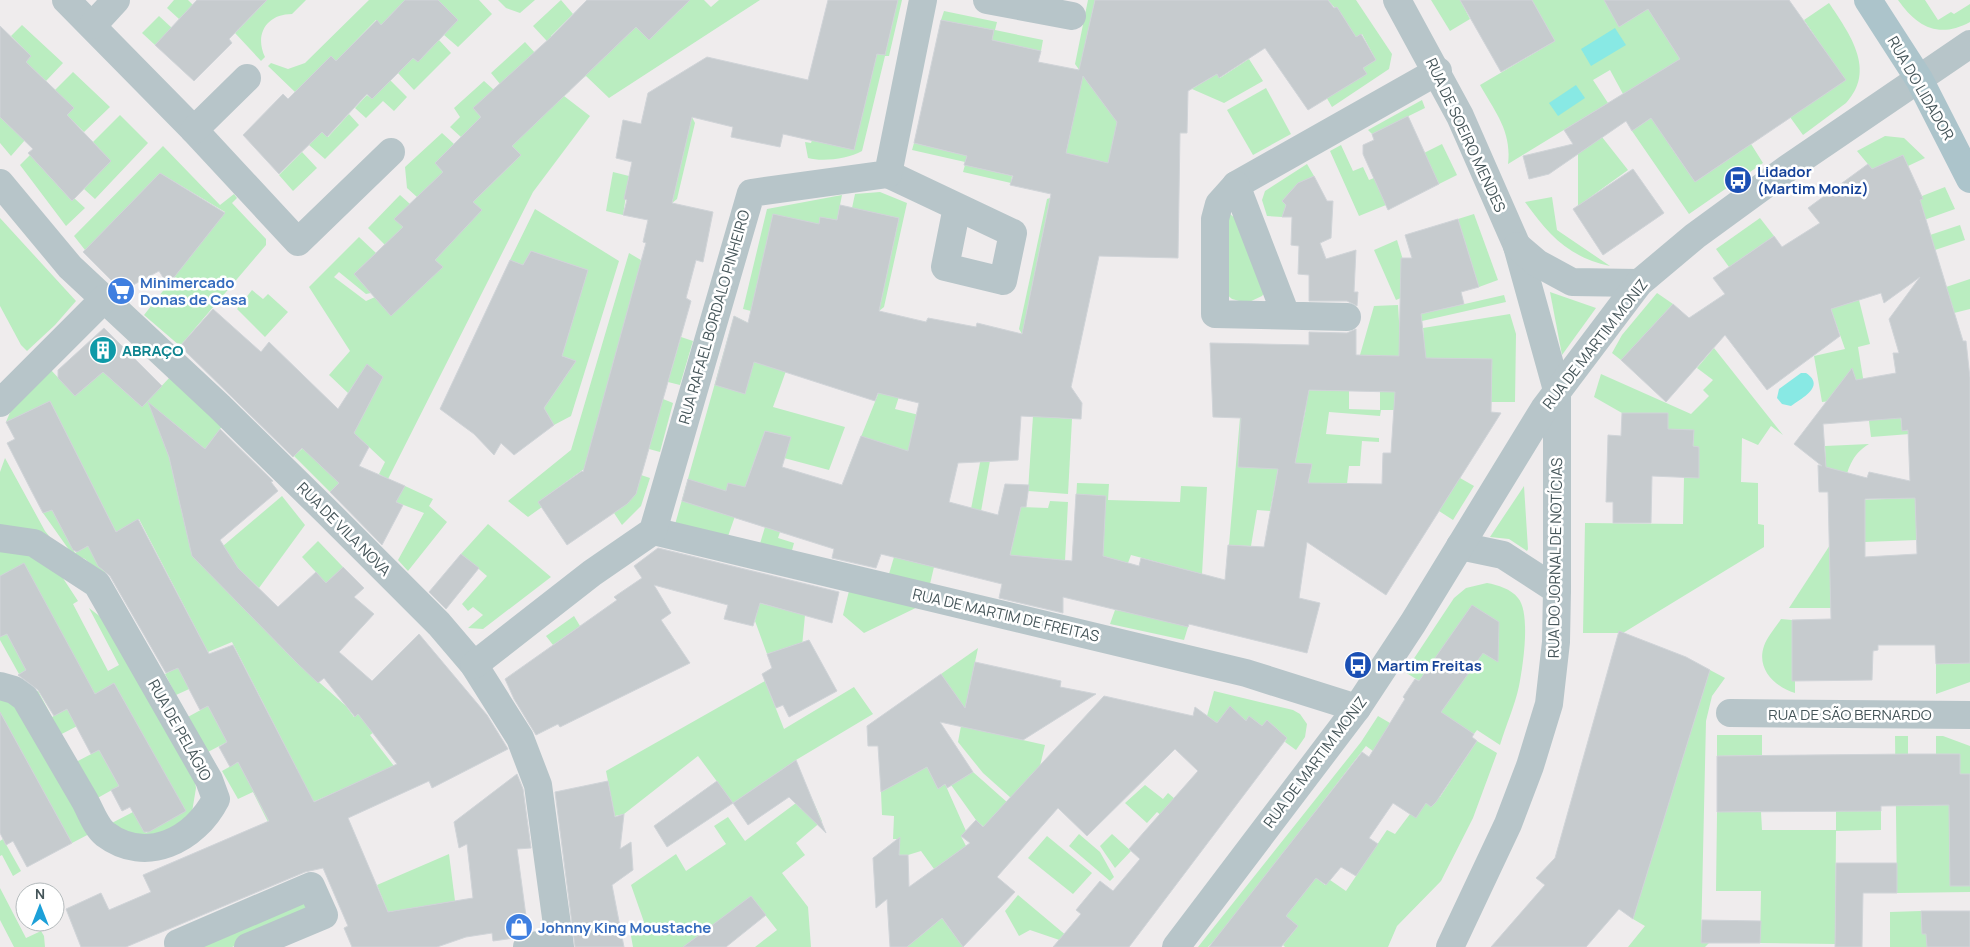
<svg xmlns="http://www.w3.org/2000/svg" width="1970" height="947" viewBox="0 0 1970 947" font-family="Manrope,sans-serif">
<rect width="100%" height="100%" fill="#efeced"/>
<g fill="#baedc0">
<polygon points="174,0 188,0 193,5 179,19 167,8"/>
<path d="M267,0H306L292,14C267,14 254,34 265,57L261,61L235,33Z"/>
<polygon points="369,0 405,0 381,25 376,20 336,61 295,92 268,66 271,63 288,69 305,63"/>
<polygon points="438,0 479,0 492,14 458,47 444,35 457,20"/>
<polygon points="498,0 535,0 520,13 506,8"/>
<polygon points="561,0 573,14 551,36 586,75 636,27 649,40 690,0 704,0 711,7 719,0 760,0 609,98 586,76 582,79 533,26"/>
<path d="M898,0H902L889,56H885L862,151C848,159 822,162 808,158L805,142L811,143L812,140L854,150L877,54L885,55Z"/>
<polygon points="1088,0 1095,0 1085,45 1117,122 1116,166 1063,166 1083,75 1075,64"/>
<polygon points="1328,0 1356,0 1392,54 1389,69 1332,107 1325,95 1367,74 1363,68 1376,60 1362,34 1356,37 1337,7 1335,8"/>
<polygon points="1431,0 1460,0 1470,19 1450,31"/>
<path d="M1532,0H1618L1619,27L1648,9L1680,59L1623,94L1610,70L1593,80L1608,103L1508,164C1512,131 1495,112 1480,85L1555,41Z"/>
<path d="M1898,0H1925L1938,20L1951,12L1954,14L1970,4V22C1939,39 1917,27 1898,0Z"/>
<path d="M1829,3C1849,33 1877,70 1846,103L1803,135L1790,117L1845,80L1804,20Z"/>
<polygon points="944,11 997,22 995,30 1043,40 1041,51 992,40 994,30 941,20"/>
<polygon points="159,16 172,28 155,45 142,33"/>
<polygon points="22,25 63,63 46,81 26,62 31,56 11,36"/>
<polygon points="439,40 451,53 414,90 398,73 413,58 418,62"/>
<polygon points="525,42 570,91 564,96 590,116 533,192 388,479 379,474 385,462 354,433 383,377 367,365 348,393 329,375 350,351 309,287 359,237 376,253 354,274 371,293 366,294 339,272 334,277 366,301 443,267 435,260 481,210 473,202 521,155 512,146 500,84 491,73"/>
<polygon points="1249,59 1263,81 1224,103 1192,89 1217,74 1220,78"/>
<polygon points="73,72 110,107 84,132 67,115 74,108 55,90"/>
<polygon points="390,80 407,97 394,111 383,101 366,118 355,108 367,95 372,99"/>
<polygon points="484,81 494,90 474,109 481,117 461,137 450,127 460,117 454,108"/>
<polygon points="1266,88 1291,134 1253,155 1227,110"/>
<polygon points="1422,100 1425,108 1372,134 1368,130"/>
<polygon points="1678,100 1670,146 1695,182 1751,144 1763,163 1689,214 1632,131"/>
<polygon points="349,114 359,125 325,159 309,145 322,132 328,137"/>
<polygon points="120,115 148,143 95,199 84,189 111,161 93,142"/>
<polygon points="0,117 25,140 11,156 0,143"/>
<polygon points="692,117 695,123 677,199 672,203"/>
<polygon points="442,133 454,144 435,163 443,172 417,197 407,188 405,167"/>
<polygon points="1885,136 1904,138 1925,158 1908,166 1903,155 1872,169 1857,151"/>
<polygon points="1602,137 1628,170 1578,206 1578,152"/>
<polygon points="914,143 967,156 965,162 912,150"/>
<polygon points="1442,144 1457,175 1439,184 1424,153"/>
<polygon points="1341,145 1353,171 1363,167 1369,180 1374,178 1386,205 1359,216 1330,151"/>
<polygon points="163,146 220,205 234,194 237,198 232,203 266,239 266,245 180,346 144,315 225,212 160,173 85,250 74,236"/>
<polygon points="302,152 317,168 293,191 279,175"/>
<polygon points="30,155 71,200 74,198 85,208 66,226 20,165"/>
<polygon points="1307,164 1314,176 1298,183 1282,201 1286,205 1282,217 1267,216 1262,200 1265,191"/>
<polygon points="965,165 1012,176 1011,183 963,172"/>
<polygon points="613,172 629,176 623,215 606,211"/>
<polygon points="1945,187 1955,209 1893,231 1888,216 1922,199 1922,196"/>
<polygon points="880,192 907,203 884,307 879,311 899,218 852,208 855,194"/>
<polygon points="400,195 410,204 403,227 385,245 368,228"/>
<polygon points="842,195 837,220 820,217 819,224 751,311 743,309 767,209"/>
<path d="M1552,197L1557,230L1610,266C1568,257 1549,235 1525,202Z"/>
<polygon points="1050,198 1022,334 1019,329 1047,199"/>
<polygon points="535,209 619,261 571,416 554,425 544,408 576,361 562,356 588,270 531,251 523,265 510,260"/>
<polygon points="1230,214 1236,219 1266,290 1262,296 1247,303 1232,299 1225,293 1223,228"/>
<polygon points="1474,214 1498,280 1479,287 1458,219"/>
<polygon points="0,218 76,301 55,325 27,351 21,345 0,306"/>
<polygon points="1760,218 1774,236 1729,267 1716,249"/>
<polygon points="1960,225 1965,240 1935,250 1930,235"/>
<polygon points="1397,240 1413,293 1396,300 1374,250"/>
<polygon points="629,253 668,276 584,469 538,502 542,507 528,517 508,501 571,450"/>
<polygon points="1970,279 1970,309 1954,313 1946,287"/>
<polygon points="252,290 263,299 268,294 288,312 265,337 237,309"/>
<polygon points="1550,292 1596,308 1562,355"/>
<polygon points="1657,293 1673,304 1621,360 1612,353 1622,335"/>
<polygon points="1504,295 1506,302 1422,321 1421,314"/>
<polygon points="1859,300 1870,344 1858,347 1864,384 1856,398 1822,402 1814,356 1845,349 1831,309"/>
<polygon points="1398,305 1400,337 1424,337 1423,328 1510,314 1516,334 1515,402 1491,402 1492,359 1412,358 1398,410 1381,410 1380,416 1329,412 1326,434 1379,438 1379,442 1362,441 1360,466 1349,466 1347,484 1307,490 1312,464 1295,463 1306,408 1297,408 1281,454 1270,511 1257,510 1251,546 1229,545 1241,406 1298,390 1349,391 1349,409 1380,410 1380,355 1360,355 1374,306"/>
<polygon points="734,316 795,346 773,407 845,427 829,470 784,458 791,437 765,431 727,539 674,528"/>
<polygon points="681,337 693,341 680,385 668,382"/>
<polygon points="1714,348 1783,435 1771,426 1758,445 1742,438 1741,482 1758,483 1758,524 1764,525 1764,547 1623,633 1583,633 1585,523 1683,524 1684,477 1699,477 1699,447 1693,446 1694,430 1668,429 1668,419 1653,418 1653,413 1622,413 1594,397 1601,374 1691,414 1709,396 1703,390 1713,380 1697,368"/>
<polygon points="51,370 75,396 103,372 142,407 170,377 223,425 205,449 170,420 160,432 169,457 192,555 294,660 346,706 354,717 368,705 359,694 376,677 403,712 370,735 394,766 268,822 253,792 238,799 222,771 238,762 254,792 297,769 232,642 208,652 139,519 116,532 50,401 6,422 11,410"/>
<polygon points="885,377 904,381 895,409 927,417 917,454 859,474 848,469"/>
<polygon points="994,391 1002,392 979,523 971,509"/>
<polygon points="1898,393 1902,431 1948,426 1949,431 1871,437 1866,397"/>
<polygon points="663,399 673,403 660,452 649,449"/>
<polygon points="1033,416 1072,419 1068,494 1028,491"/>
<path d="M1869,444C1851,455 1848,469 1843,489L1827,486L1825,446Z"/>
<polygon points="303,448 339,483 330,492 294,456"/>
<polygon points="5,458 45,531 53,541 0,525 0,472"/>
<polygon points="641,475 650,478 641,506 622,525 614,513 636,494"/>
<polygon points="1460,478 1474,486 1453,520 1439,511"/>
<polygon points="1077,483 1109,484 1108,500 1180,502 1181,486 1207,487 1202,574 1131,555 1128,563 1103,556 1074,536"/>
<polygon points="405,486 433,499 429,506 447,522 408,571 398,560 424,513 396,502"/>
<polygon points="1524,486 1528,549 1527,551 1509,539 1490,537"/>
<polygon points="282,496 305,525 259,588 238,568 223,546"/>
<polygon points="1915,498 1917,540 1865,542 1857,500"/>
<polygon points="1050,501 1068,502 1065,561 1010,555 1021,507 1048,508"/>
<polygon points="52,510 75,553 96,542 110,570 103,574 85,559 72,554 43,513"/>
<polygon points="488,524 551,577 483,629 468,628 483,615 473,607 468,611 462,604 487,576 461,554"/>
<polygon points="765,527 780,532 778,538 794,543 791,554 759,547"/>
<polygon points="318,541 343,567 326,583 302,557"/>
<polygon points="1830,545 1831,608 1789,608"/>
<polygon points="12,547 53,563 78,601 73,604 108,671 119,665 89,608 102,618 193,769 196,788 192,812 187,821 147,842 108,825 133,812 146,833 185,811 114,683 95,694 0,576 0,549"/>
<polygon points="894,557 934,567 930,584 889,574"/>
<polygon points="851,583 928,602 864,633 843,615"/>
<path d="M1487,583C1498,585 1511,589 1518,598C1531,613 1523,666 1519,686C1515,705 1506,725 1500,745L1477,730L1474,734L1441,713L1440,694L1405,672L1454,598L1466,588Z"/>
<polygon points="759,603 805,615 801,657 775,659 772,652 767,654 755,621"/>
<polygon points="1115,610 1140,614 1188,627 1184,640 1110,624"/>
<polygon points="574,616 580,626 553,645 546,636"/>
<path d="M1781,619L1792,620V681H1795V693C1775,687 1756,669 1764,646C1767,637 1776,627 1781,619Z"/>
<polygon points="7,634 26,670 19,674 0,640 0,637"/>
<polygon points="978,648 965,709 941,674"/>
<polygon points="1970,663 1970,682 1936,694 1936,664"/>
<polygon points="186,664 198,685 176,695 165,674"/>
<polygon points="1710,670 1725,678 1712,696 1706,721 1701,942 1709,943 1705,947 1628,947 1645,926 1633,919"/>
<polygon points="765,681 784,729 854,687 873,714 796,760 733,803 698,756 624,814 615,816 606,771"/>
<polygon points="38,691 52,717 73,706 83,723 54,738 30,695"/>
<polygon points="1214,691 1293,710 1300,714 1307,724 1305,737 1296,750 1285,742 1287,738 1267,720 1262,726 1250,717 1246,721 1230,707 1217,723 1207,716"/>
<polygon points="0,696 12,700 93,832 72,843 0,712"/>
<polygon points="208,706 227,742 206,753 186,718"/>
<polygon points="1378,716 1390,723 1401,771 1366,746 1222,932 1208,947 1198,947 1361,742"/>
<polygon points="961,726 1045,745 1040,766 1011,798 983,773 958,742"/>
<polygon points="1717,735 1762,735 1762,755 1717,756"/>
<polygon points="1895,736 1908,736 1908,806 1949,805 1950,856 1970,857 1970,892 1897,893"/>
<polygon points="1936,736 1943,736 1970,746 1970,774 1960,774 1960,754 1936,754"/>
<polygon points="1477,741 1497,753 1473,818 1441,881 1397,926 1388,947 1285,947 1283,945 1298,926 1286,916 1316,878 1325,885 1330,880 1346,891 1387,830 1395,834 1428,790 1440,797"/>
<polygon points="99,750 119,786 94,800 74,763"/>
<polygon points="927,767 938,789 945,784 966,831 961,836 966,846 934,869 921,851 908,855 899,855 900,839 893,839 894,816 882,815 881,792"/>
<polygon points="973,772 1008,803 986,829 976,820 951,785"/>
<polygon points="1145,785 1163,799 1168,793 1175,799 1162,816 1157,812 1147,823 1125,803"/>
<polygon points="813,801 822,821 796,843 805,855 782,873 808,907 811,947 755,947 777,930 751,897 683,947 633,947 629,925 644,922 631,885 676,854 686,871 726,844 714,826 728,817 745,841 796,803 801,809"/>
<polygon points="1836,811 1881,811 1881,830 1836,831 1835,944 1760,943 1761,891 1716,891 1717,812 1761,812 1762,830 1836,830"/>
<polygon points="1079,834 1100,852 1114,877 1110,881 1069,846"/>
<polygon points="1112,834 1131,851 1115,868 1100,846"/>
<polygon points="1047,836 1092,873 1073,894 1028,858"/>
<polygon points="3,839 21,871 13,876 2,855 0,856 0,841"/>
<polygon points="449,854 455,901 388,912 377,885"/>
<polygon points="0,888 26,938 41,931 44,936 45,947 14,947 0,920"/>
<polygon points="1018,895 1080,947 1030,930 1019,936 1005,911"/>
<polygon points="303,897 311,914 232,947 201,947"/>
<polygon points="1921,911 1922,934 1927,934 1927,947 1890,947 1890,912"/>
<polygon points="942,918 963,947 907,947"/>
</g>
<g fill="#88e9e4">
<polygon points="1615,28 1626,45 1591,66 1581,49"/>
<polygon points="1576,85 1585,98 1558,116 1549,103"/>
<path d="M1801,373H1806C1826,386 1802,398 1791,406L1782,404L1777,398L1779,389Z"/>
</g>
<g fill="#c6cbce" stroke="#d0d4d8" fill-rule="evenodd">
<polygon points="197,0 267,0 229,39 232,43 194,81 155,45"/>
<polygon points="405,0 438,0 458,20 418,62 413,58 372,99 367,94 327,137 322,132 279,174 243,135 283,94 288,99 331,56 336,61 377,20 381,25"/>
<polygon points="587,0 690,0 649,40 636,27 512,146 521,155 473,202 482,210 435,260 443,267 391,316 354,274 403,227 394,219 443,172 435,163 481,117 473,108 551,37"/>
<polygon points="828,0 898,0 885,55 877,54 854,150 783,134 780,147 731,137 733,127 692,117 672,203 713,212 703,262 696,260 686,298 691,301 636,494 627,504 567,545 538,502 582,471 583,472 646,243 643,242 648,220 623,215 627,200 624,199 632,162 616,158 623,120 641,124 648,93 707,57 808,80"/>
<path d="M1095,0H1328L1334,8L1337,7L1356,37L1361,34L1376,60L1363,68L1367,74L1308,110L1265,48L1219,78L1217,74L1188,91L1187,133H1180L1178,258L1099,256L1071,387L1082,403L1081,419L1021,416L1018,460L958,463L949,502L998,515L1005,484L1029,485L1026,507H1021L1010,555L1072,561L1076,494L1106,496L1103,556L1139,566L1141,558L1225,580L1228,545L1264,547L1278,469L1238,467L1241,418L1213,417L1210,343L1309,345V332L1347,333L1356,329V355L1399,356L1401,258H1412L1405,235L1458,219L1479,287L1461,292L1464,304L1421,314L1426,358L1492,359L1491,412L1501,413L1386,595L1307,542L1299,598L1320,603L1307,653L1189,624L1188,627L1063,597V613L999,598L1002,584L881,554L876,568L832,558L834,549L682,501L688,479L726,491L728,483L745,487L765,431L791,437L782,467L842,485L861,436L908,451L919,403L878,393L875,401L754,362L745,394L715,385L734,316L748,323L773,214L819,224L820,217L837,220L840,205L899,218L879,311L926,322L928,318L976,327L977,323L1022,334L1051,194L1010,185L1013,176L964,165L967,156L914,143L941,20L994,30L992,40L1041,51L1038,62L1079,70ZM1083,76L1117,122L1108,163L1066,153ZM1309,390L1395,392L1391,453H1383L1382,484L1308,483L1312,464L1295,463Z"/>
<polygon points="1460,0 1532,0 1555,41 1501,72"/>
<polygon points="1604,0 1789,0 1846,80 1695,182 1651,118 1632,131 1626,121 1549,174 1529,179 1523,156 1573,144 1564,130 1680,59 1648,9 1619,27"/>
<polygon points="0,26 31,56 26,62 74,108 67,115 111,161 72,201 28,153 33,149 0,117"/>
<polygon points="1408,116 1439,184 1388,210 1363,154 1363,145 1374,140 1372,134"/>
<path d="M1903,155L1923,199L1920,200L1963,341H1966L1970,378V663L1936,664L1935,645H1878V650L1873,651L1872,680L1792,681V620L1831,619L1828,492H1819L1818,465L1822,466L1794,444L1852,368L1856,380L1896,373L1893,353H1899L1889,319L1920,277L1884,303L1881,293L1831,309L1840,336L1767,390L1725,335L1666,402L1621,360L1673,304L1689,318L1725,294L1713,278L1774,236L1782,247L1820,223L1808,208L1868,164L1872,169ZM1901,418L1902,431L1908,430L1910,481L1869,472L1867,478L1826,467L1823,424ZM1915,498L1917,554L1865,557V499Z"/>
<polygon points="1633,169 1664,213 1603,255 1573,209"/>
<polygon points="160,173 225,213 168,285 159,271 122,291 83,252"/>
<polygon points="1314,176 1327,201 1333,201 1331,238 1320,243 1326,259 1356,250 1354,292 1358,292 1357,306 1347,301 1309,301 1309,275 1298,274 1299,246 1291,245 1292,217 1282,217 1286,205 1282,201 1298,183"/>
<polygon points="531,251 588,270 562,356 576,361 544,408 554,425 514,455 501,443 494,455 474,434 440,409 510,260 523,265"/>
<polygon points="213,309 261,352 269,342 338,409 367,364 383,377 354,433 369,447 359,466 405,486 396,502 403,505 382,545 330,492 339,483 302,448 293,457 180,346"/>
<polygon points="104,328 162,386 142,407 103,372 75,396 58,378 58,370"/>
<polygon points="50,401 116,532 138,519 209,654 233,645 314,802 397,764 358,714 355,717 324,678 318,683 297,663 192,556 169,457 148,402 205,449 220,429 273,481 271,482 278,491 220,540 238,568 278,607 316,572 326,583 343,567 364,588 354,597 374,614 339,652 372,681 419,634 487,715 508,749 432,788 429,781 348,818 388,912 473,898 467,844 459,848 454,822 517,774 523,789 531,848 517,849 528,931 515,938 493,941 492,933 466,937 437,947 352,947 344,928 348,926 323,868 305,872 126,947 81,947 66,909 101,893 109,910 151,892 143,875 269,821 238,762 230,767 219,747 227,742 208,706 200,710 178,668 166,673 110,576 98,566 88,546 77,552 73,550 52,510 43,513 32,492 7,443 15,439 6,422"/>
<polygon points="1622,413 1668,413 1668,429 1694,430 1693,446 1699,447 1699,478 1652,476 1651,523 1613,523 1613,502 1606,502 1608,435 1621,436"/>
<polygon points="658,548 839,592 832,623 760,603 753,626 724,619 728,605 654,585 671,613 661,620 690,663 560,727 558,724 536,735 514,699 505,679 617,600 614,597 642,578 634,566"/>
<polygon points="461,554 479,568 446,609 429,592"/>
<polygon points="24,563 95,694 114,683 186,811 149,832 144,832 130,807 122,811 111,790 119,786 99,750 91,754 67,709 54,716 38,690 18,675 26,670 7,634 0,637 0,576"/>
<polygon points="1472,605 1499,622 1498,662 1483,653 1441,712 1474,734 1472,737 1477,741 1436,802 1431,807 1426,803 1416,818 1393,803 1369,838 1378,844 1356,876 1341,867 1326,885 1316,878 1286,916 1298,926 1281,947 1209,947 1362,752 1369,757 1405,699 1403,697 1415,679 1419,681"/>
<polygon points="1619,631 1686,657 1710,670 1633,919 1619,909 1586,947 1491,947 1545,885 1536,878 1555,858"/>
<polygon points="809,640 837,691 789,717 783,705 776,708 762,674 772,668 767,654"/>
<polygon points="975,662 1061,681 1060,687 1096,694 1023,740 940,722 973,772 947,788 945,784 938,789 927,767 881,792 878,746 868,746 867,726 941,674 965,708"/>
<polygon points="1104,696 1193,716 1195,707 1217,723 1230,706 1246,721 1249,716 1262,726 1267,720 1287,738 1129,947 1053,947 1081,914 1076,910 1100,881 1113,891 1140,859 1129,849 1198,771 1175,749 1087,836 1058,808 997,877 1015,892 963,947 942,918 907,947 890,947 887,899 876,908 873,858 900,837 899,855 908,855 909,887 970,843 961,836 976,820 983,827"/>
<polygon points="0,712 72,843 27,867 13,841 6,845 0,833"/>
<polygon points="1908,754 1960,754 1960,774 1970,774 1970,886 1950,886 1949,805 1881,806 1881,811 1717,812 1717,756"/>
<polygon points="796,760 826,833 789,797 748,825 733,803"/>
<polygon points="608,781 615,817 624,814 620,849 631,842 633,870 612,885 624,947 575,947 555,792"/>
<polygon points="717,781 733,803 667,847 654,826"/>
<polygon points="1836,863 1897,863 1897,893 1863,893 1862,947 1835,947"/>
<polygon points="751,896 766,915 726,947 683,947"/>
<polygon points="1921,911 1970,911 1970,947 1927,947 1926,934 1922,934"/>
<polygon points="1702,920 1761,921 1760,943 1701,943"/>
</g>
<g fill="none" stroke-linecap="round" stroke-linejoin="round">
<g stroke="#b7c5c9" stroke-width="28">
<polyline points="66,0 194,130 298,242 391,152"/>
<polyline points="987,0 1072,16"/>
<polyline points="1397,0 1460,116 1517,246 1557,390 1557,590 1556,642 1549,704 1530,766 1508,824 1450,947"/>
<polyline points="93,25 116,0"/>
<polyline points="194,130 247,78"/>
<polyline points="888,174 1013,233 1003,281 945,267 957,207"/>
<polyline points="0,183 70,267 220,407 328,513 439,624 474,665 520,738 538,785 560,947"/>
<polyline points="1236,185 1438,71"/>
<polyline points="1517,246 1537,263 1572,282 1639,283"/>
<polyline points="1286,315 1236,185 1219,204 1215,219 1215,314 1347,317"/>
<polyline points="0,403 104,299"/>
<polyline points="653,531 1246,673 1357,708"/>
<path d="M0,538L34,543L97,584L209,780L216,799C195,840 146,865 105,834C96,827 90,810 85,801C65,767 45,732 25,698L14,690L0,686"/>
<polyline points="1460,546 1503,555 1557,590"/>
<polyline points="474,665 592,573 653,531 751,193 888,174 923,0"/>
<polyline points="1730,713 1970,715"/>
<polyline points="180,947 178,943 311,886 324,915 248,947"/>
<polyline points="527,947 559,941"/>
<polyline points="1176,947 1357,708 1413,623 1544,409 1639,283 1695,236 1788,168 1970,44"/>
</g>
<polyline stroke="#acc4cb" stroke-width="28" points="1868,0 1919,79 1970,179"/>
</g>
<defs>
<g id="bus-disc" transform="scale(1.4375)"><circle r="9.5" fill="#1a4fb4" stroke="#fff"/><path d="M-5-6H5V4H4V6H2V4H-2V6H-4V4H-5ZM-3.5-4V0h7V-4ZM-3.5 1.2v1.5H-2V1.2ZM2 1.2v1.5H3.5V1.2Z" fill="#fff"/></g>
<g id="supermarket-disc" transform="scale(1.4375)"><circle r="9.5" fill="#3f7fe0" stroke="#fff"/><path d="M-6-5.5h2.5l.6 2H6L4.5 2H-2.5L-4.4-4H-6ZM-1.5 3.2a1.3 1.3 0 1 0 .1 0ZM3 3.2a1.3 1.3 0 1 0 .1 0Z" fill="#fff"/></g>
<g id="building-disc" transform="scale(1.4375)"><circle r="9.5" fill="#0f9aa8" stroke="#fff"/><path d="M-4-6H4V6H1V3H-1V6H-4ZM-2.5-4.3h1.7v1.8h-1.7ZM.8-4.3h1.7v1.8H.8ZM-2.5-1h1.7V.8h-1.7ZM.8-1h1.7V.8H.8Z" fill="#fff"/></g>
<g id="shop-disc" transform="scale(1.4375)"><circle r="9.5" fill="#3f7fe0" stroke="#fff"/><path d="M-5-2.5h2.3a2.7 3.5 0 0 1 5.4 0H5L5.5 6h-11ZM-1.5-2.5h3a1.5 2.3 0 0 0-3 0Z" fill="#fff"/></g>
</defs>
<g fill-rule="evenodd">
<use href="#bus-disc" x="1738" y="180"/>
<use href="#supermarket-disc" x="121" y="291"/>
<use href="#building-disc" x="103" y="350"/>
<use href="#bus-disc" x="1358" y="665"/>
<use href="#shop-disc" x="519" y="927"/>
</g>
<g text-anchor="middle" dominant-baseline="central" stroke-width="5" stroke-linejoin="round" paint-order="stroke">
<g font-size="15" fill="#455559" stroke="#fff">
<text transform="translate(1921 88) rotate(60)">RUA DO LIDADOR</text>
<text transform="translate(1466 135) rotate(65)">RUA DE SOEIRO MENDES</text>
<text transform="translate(714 317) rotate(-74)">RUA RAFAEL BORDALO PINHEIRO</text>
<text transform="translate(1595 344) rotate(-52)">RUA DE MARTIM MONIZ</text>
<text transform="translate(344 529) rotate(45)">RUA DE VILA NOVA</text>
<text transform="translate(1555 558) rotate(-89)">RUA DO JORNAL DE NOTÍCIAS</text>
<text transform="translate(1006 615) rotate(13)">RUA DE MARTIM DE FREITAS</text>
<text x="1850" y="714">RUA DE SÃO BERNARDO</text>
<text transform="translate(180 730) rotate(61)">RUA DE PELÁGIO</text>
<text transform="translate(1315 762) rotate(-53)">RUA DE MARTIM MONIZ</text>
</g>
<g font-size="15" font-weight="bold" fill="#164399" stroke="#fff" text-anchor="start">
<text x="1757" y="171">Lidador<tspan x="1757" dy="17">(Martim Moniz)</tspan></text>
<text x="1377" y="665">Martim Freitas</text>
</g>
<g font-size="15" font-weight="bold" fill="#366cbe" stroke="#fff" text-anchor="start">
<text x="140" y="282">Minimercado<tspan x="140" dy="17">Donas de Casa</tspan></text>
<text x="538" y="927">Johnny King Moustache</text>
</g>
<g font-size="15" font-weight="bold" fill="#0d838f" stroke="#fff" text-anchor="start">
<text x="122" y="350">ABRAÇO</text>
</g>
</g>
<g transform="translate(40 907)"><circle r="24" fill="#ffffff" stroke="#b5bbbd"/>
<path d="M0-4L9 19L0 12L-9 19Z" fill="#1ca0d8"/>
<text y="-8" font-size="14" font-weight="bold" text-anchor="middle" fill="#455559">N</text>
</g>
</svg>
